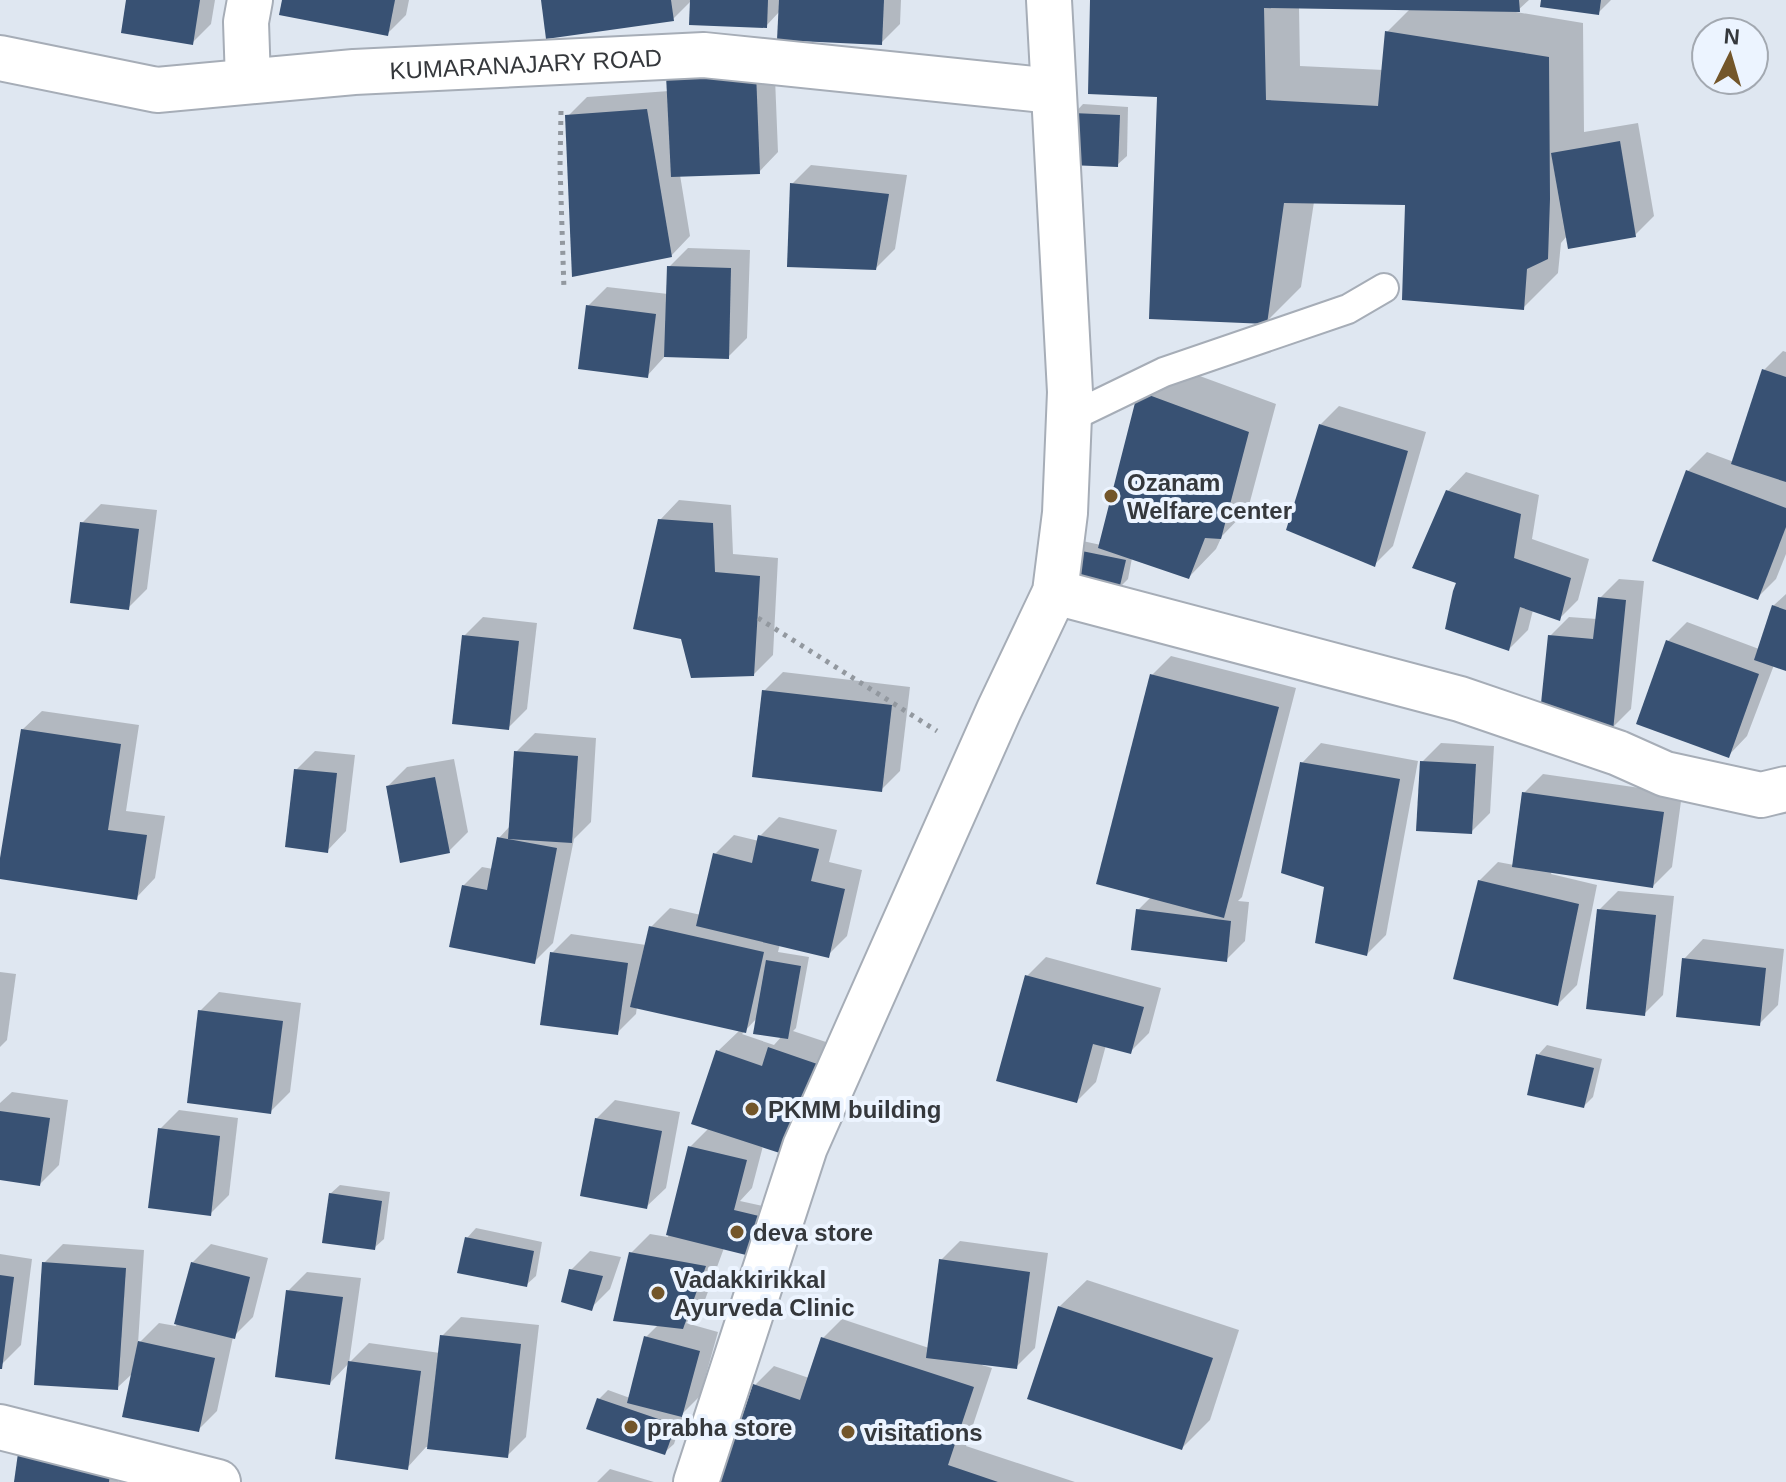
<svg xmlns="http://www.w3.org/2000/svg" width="1786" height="1482" viewBox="0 0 1786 1482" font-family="Arial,sans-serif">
<rect width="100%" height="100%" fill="#dfe7f1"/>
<g fill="#0003" fill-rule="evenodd">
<polygon points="128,0 215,0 211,24 192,43"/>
<polygon points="284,0 409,0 406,15 387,34"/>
<polygon points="543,0 692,0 673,19"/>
<polygon points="692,0 901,0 900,24 881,43 780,11 766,26"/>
<path d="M1092,0H1529L1516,12L1583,23L1584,132L1638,123L1654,216L1635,235L1567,236L1561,243L1558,273L1523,308L1407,203L1314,202L1301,287L1266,322L1159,95ZM1299,7L1411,8L1387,32L1384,70L1300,66Z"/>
<polygon points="1543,0 1611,0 1598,13"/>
<polygon points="774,53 778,152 759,172 680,175 690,236 671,256 568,116 587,97 669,91"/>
<polygon points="1083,104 1128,107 1127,156 1117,165 1074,114"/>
<polygon points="811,165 907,175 895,249 876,268 792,184"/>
<polygon points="688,248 750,250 747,338 728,357 666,355 647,376 588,306 607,287 668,294 669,267"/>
<polygon points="1783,351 1786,352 1786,554 1776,579 1757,598 1688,471 1707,452 1734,462 1764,370"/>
<polygon points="1167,364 1276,404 1248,509 1222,536 1216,549 1189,577 1132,558 1128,579 1119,588 1069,549 1078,540 1101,545 1140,392"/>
<polygon points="1339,406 1426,432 1393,546 1374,565 1320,425"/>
<polygon points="1466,472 1539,495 1532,539 1589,559 1578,600 1559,619 1533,610 1528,630 1509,649 1459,582 1447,492"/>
<polygon points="679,500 731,505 733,554 778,558 773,655 754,674 660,520"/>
<polygon points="101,504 157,510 147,589 128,608 82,523"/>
<polygon points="1619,579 1644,581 1631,709 1612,728 1550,636 1569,617 1597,619 1600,598"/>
<polygon points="1786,594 1786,669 1774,665 1747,736 1728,756 1668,641 1687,622 1759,649 1773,606"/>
<polygon points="483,617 537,623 527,709 508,728 464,636"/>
<polygon points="1171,656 1296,688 1242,897 1238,901 1249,902 1245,941 1226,960 1138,910 1151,897 1152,675"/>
<polygon points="783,672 910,687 900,771 881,790 764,691"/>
<polygon points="42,711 139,725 126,811 165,816 155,878 136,898 0,877 22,730"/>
<polygon points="535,733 596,738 591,822 574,839 553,943 534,962 463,886 482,867 493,869 499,838 511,825 516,752"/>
<polygon points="1321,743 1418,761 1386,935 1367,954 1326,885 1302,763"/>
<polygon points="1441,743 1494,746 1490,813 1471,832 1422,762"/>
<polygon points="315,751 355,755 346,831 327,851 296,770"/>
<polygon points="454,759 468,832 449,851 388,786 407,767"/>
<polygon points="1543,774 1682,794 1672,867 1653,886 1552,871 1551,874 1597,885 1577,985 1558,1004 1479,881 1498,862 1514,865 1524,793"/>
<path d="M779,817L837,830L829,862L862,870L847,936L828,955L780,944L778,952L809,957L796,1028L793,1031L841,1047L763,1146L752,1188L740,1201L767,1207L759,1245L724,1248L702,1308L686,1323L718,1332L700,1396L681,1415L683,1416L674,1444L664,1453L599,1399L608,1390L630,1398L646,1337L659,1324L631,1253L650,1234L668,1237L690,1147L709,1128L718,1051L740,1030L637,1006L636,1014L617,1033L552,953L571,934L646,945L651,927L670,908L701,915L715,854L734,835L759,841L760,836ZM757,1018L782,1036L774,1045L742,1034Z"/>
<polygon points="1618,891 1674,896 1663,995 1644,1014 1599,910"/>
<polygon points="1703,939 1784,949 1778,1005 1759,1024 1684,959"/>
<polygon points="1046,957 1161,988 1149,1033 1130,1052 1106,1045 1096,1082 1077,1101 1027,976"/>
<polygon points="0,972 16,974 7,1040 0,1047"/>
<polygon points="219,992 301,1003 290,1092 271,1111 200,1011"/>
<polygon points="1547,1045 1602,1059 1593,1097 1584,1106 1538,1055"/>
<polygon points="12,1092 68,1100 59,1165 40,1184 0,1178 0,1103"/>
<polygon points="615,1100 680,1112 666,1188 646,1207 596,1119"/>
<polygon points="179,1110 238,1118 229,1195 210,1214 160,1129"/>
<polygon points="340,1185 390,1192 384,1239 374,1248 330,1194"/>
<polygon points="476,1228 542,1242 536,1276 526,1285 467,1238"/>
<polygon points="960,1241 1048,1253 1035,1348 1016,1367 983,1363 982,1365 992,1368 966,1446 1075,1482 722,1482 755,1385 774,1366 809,1378 823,1338 842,1319 929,1348 941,1260"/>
<polygon points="63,1244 144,1250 138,1344 159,1323 176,1326 192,1263 211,1244 268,1258 253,1317 233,1337 217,1411 198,1430 134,1372 117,1388 44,1263"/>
<polygon points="590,1251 621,1257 610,1289 591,1308 571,1270"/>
<polygon points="0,1254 32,1259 21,1345 2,1364 0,1364"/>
<polygon points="307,1272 361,1278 349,1363 369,1343 440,1353 442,1336 461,1317 539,1325 526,1437 507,1456 426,1447 407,1468 349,1363 330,1383 288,1291"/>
<polygon points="1087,1280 1239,1330 1210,1420 1182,1448 1059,1307"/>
<polygon points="610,1469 654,1482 597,1482"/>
<polygon points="126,1474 118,1482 23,1482"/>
</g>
<g fill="#385173">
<polygon points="126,0 200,0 193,45 121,33"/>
<polygon points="282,0 395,0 388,36 279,15"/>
<polygon points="541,0 671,0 674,21 546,39"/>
<polygon points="690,0 768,0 767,28 689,25"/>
<polygon points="779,0 884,0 882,45 777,40"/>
<polygon points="1090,0 1519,0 1520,12 1264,8 1266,100 1378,106 1385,31 1549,57 1550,199 1548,259 1527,269 1524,310 1402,300 1405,205 1284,203 1267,324 1149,319 1157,97 1088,94"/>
<polygon points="1541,0 1601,0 1599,15 1540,7"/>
<polygon points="756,72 760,174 671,177 666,75"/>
<polygon points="647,109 672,257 572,277 565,115"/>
<polygon points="1072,113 1120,115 1118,167 1069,165"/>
<polygon points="1620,141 1636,237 1568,249 1551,153"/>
<polygon points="790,183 889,194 876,270 787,267"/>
<polygon points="667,266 731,268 729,359 664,357"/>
<polygon points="586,305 656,314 648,378 578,369"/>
<polygon points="1762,369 1786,377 1786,482 1731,464"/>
<polygon points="1138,391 1249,432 1221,539 1205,538 1189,579 1098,548"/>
<polygon points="1319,424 1408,451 1375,567 1286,530"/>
<polygon points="1686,470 1786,508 1786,527 1758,600 1652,561"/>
<polygon points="1446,490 1521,514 1514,558 1571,578 1560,621 1520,607 1509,651 1445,629 1453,591 1456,583 1412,568"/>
<polygon points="658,519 713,523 715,572 760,576 754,676 691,678 681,639 633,629"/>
<polygon points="80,522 139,529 129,610 70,603"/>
<polygon points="1067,548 1126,560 1119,590 1061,578"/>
<polygon points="1598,597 1626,600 1613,731 1539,723 1548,635 1593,639"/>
<polygon points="1772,605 1786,610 1786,671 1754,660"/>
<polygon points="462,635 519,641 509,730 452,724"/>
<polygon points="1666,640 1759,674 1729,758 1636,724"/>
<polygon points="1150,674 1279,707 1224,918 1096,884"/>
<polygon points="762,690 892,705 882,792 752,777"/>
<polygon points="21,729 121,744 108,830 147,835 137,900 0,879 0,858"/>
<polygon points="514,751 578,756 572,843 508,839"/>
<polygon points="1420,761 1476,764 1472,834 1416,831"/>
<polygon points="1300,762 1400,779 1367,956 1315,943 1324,887 1281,873"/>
<polygon points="294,769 337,773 328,853 285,847"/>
<polygon points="435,777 450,853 400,863 386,786"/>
<polygon points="1522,792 1664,812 1653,888 1512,867"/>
<polygon points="758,835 819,849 811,881 845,889 829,958 696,926 713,853 752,863"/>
<polygon points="497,837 557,848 535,964 449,947 462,885 487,890"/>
<polygon points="1478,880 1579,904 1558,1006 1453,979"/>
<polygon points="1136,909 1231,921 1227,962 1131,950"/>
<polygon points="1597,909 1656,915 1645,1016 1586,1009"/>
<polygon points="649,926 764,952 746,1033 630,1007"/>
<polygon points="550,952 628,963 618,1035 540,1025"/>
<polygon points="1682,958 1766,968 1760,1026 1676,1017"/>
<polygon points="766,960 801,966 788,1039 753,1034"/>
<polygon points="1025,975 1144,1007 1131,1054 1093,1044 1077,1103 996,1081"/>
<polygon points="198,1010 283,1021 271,1114 187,1103"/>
<polygon points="768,1047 823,1066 792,1157 691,1124 716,1050 762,1066"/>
<polygon points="1536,1054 1594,1068 1584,1108 1527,1095"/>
<polygon points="0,1111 50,1118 40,1186 0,1180"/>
<polygon points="595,1118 662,1131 647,1209 580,1196"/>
<polygon points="158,1128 220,1136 211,1216 148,1208"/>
<polygon points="688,1146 747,1160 734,1210 759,1216 750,1256 666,1235"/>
<polygon points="329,1193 382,1201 375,1250 322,1243"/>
<polygon points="465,1237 534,1251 527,1287 457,1273"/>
<polygon points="629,1252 706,1266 683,1329 613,1321"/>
<polygon points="939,1259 1030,1272 1017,1369 926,1358"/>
<polygon points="42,1262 126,1268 118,1390 34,1385"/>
<polygon points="191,1262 250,1277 235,1339 174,1324"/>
<polygon points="569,1269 603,1276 592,1311 561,1302"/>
<polygon points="0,1275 14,1277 2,1369 0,1369"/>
<polygon points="286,1290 343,1297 330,1385 275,1377"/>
<polygon points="1058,1306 1213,1358 1182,1450 1027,1399"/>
<polygon points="440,1335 521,1344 508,1458 427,1449"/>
<polygon points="644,1336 700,1351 682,1417 627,1403"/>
<polygon points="821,1337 974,1387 948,1465 998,1482 720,1482 753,1384 800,1400"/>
<polygon points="138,1341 215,1358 199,1432 122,1417"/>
<polygon points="348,1361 421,1371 408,1470 335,1459"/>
<polygon points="597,1398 676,1425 665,1455 586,1429"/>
<polygon points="19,1446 112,1459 109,1482 14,1482"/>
</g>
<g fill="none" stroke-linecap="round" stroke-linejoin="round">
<g stroke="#a6adb7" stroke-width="32">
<polyline id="lane" points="1069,418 1164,372 1348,309 1384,288"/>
</g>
<g stroke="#a6adb7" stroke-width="48">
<g id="street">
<path id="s1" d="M0,58L157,90L354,72L704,55L1053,91"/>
<polyline points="248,81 246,22 250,0"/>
<polyline points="1055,592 1460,699 1618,753 1665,774 1761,795 1786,789"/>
<polyline points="0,1427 218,1482"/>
</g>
</g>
<g stroke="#a6adb7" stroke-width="48">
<polyline id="secondary" points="696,1482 805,1147 999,710 1055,592 1065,513 1070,392 1049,0"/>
</g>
<g stroke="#92989f" stroke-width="5" stroke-dasharray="4 6" stroke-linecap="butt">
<polyline points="561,111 560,166 564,290"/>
<polyline points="758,618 937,731"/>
</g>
<use href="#lane" stroke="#fff" stroke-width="28"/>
<use href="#street" stroke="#fff" stroke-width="44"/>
<use href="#secondary" stroke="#fff" stroke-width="44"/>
</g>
<g fill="#73562a" stroke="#ecf4ff" stroke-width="3">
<circle cx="1111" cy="496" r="8"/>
<circle cx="752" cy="1109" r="8"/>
<circle cx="737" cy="1232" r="8"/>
<circle cx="658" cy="1293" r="8"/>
<circle cx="631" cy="1427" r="8"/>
<circle cx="848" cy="1432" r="8"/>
</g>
<g text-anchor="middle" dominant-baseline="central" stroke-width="8" stroke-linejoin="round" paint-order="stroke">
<g font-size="24" fill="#35383c" stroke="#ecf4ff">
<text stroke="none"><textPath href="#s1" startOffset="530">KUMARANAJARY ROAD</textPath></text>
</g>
<g font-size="24" font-weight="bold" fill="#35383c" stroke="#ecf4ff" text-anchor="start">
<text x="1127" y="482">Ozanam<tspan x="1127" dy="28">Welfare center</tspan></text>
<text x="768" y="1109">PKMM building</text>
<text x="753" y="1232">deva store</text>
<text x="674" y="1279">Vadakkirikkal<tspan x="674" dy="28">Ayurveda Clinic</tspan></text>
<text x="647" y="1427">prabha store</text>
<text x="864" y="1432">visitations</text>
</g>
</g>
<g transform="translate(1730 56) rotate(5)"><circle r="38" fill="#ecf4ff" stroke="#a3a9b1" stroke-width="2"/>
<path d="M0-6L14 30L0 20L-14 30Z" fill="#73562a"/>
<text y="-12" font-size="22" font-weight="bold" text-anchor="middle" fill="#35383c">N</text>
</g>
</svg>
